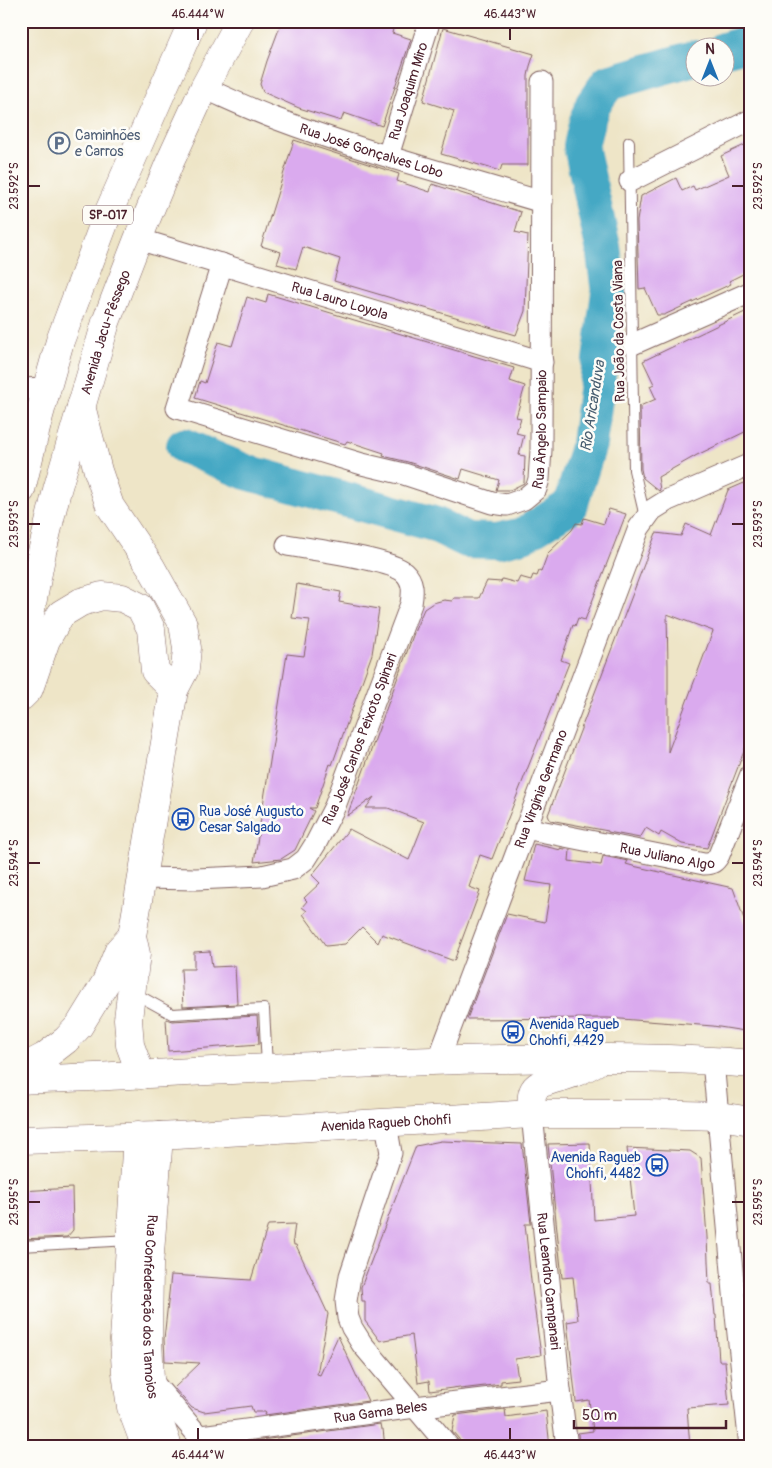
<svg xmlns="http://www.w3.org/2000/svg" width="772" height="1468" viewBox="0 0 772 1468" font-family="Pangolin,sans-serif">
<rect width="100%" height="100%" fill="#fdfcf7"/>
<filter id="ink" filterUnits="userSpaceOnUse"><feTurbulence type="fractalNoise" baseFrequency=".02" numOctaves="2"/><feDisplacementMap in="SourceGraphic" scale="10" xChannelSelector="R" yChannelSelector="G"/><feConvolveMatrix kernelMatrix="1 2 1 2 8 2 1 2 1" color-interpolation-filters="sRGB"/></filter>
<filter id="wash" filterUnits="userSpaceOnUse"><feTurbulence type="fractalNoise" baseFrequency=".0096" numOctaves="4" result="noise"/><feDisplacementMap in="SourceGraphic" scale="20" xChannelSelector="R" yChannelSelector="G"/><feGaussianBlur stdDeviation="1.12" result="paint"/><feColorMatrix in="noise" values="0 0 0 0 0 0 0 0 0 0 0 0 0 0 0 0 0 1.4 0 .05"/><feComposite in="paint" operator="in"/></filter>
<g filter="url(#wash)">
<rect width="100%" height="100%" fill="#eee5c7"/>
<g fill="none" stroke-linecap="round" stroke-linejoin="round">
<g stroke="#44a8c4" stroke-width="36">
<polyline points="724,50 751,42"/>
<polyline points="184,446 246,472 434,524 467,540 497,541 523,535 570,506 589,444 609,292 603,247 581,146 587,121 593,104 608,83 694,58"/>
</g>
</g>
<g id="blocks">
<g fill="#daaaee" fill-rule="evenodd">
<polygon points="282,21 395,21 392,33 411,39 382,126 344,113 341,121 299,108 263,92 260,84 267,61"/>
<polygon points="443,28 534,54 530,66 528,76 528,165 502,165 500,171 441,154 454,111 423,101"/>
<polygon points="294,140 399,174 397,181 430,192 432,184 521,212 515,232 528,235 525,311 516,335 334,281 340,259 303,247 296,269 277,264 281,252 261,246"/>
<polygon points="751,142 751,270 729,281 731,284 664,315 657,315 645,288 639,289 637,221 641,196 676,178 682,191 693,186 695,190 729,175 721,156"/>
<polygon points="268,294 514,368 510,381 525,386 516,417 521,418 516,433 524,435 519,455 525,456 524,483 510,490 496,490 499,480 463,469 460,479 408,462 383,456 384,453 347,441 345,444 195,398 200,381 205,383 218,342 232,346 247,297 266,303"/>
<polygon points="745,312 751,325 751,429 697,455 658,477 660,490 659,491 643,478 641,469 640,406 656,399 650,386 654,384 643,361"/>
<path d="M751,480V733L707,848L682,844L661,832L659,836L646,828L640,838L608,832V831L550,820L548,815L656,533L681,536L686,524L711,535L728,490ZM667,614L713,631L668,752V666Z"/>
<polygon points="609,509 626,514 585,620 578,618 575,626 573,625 561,660 569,663 492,859 480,855 469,887 480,891 454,961 382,934 378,943 362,927 345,944 326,946 303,914 307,911 302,907 307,901 304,898 320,883 312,875 349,829 409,860 424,822 388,808 366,808 374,797 347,816 415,630 424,609 433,603 444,600 452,601 454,598 479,598 487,581 501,582 502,579 517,583 520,577 531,580 533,575 537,576 539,571 541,572 548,553 572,530 576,523 582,524 584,518 604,524"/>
<polygon points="297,584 341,592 339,602 379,609 372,654 332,765 330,764 315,808 309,808 314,811 295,850 281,859 254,862 287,654 304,656 310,620 292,618"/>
<polygon points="534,844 561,850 560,848 570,850 569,861 601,865 603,856 628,861 626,864 633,866 733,888 751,939 751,1032 713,1026 608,1018 467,1019 507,914 545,922 551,885 525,881"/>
<polygon points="210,951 212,967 235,966 237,1004 183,1007 181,969 194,969 194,952"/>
<polygon points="257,1016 259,1044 168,1051 166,1019 172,1021"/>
<polygon points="441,1141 522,1144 531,1224 525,1224 532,1290 541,1355 515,1359 518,1379 501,1381 501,1384 460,1389 460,1387 430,1391 429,1381 418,1383 412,1335 380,1341 365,1321 365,1301 362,1301 361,1287 416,1146"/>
<polygon points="590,1143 594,1220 634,1216 627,1148 690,1151 701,1158 707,1237 709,1284 712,1284 715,1315 716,1315 719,1361 725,1361 729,1405 687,1408 690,1447 579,1447 578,1433 593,1431 589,1400 576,1402 567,1322 578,1320 573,1277 562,1278 548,1144"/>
<polygon points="72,1188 73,1230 67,1237 21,1239 21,1191"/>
<polygon points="295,1224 293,1239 294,1245 296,1245 328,1314 317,1374 320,1375 338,1336 368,1401 265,1415 266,1412 253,1412 251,1406 204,1412 192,1408 174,1388 200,1363 165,1361 164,1339 171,1275 251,1280 268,1225"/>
<polygon points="505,1409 506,1417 546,1411 550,1447 461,1447 459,1439 452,1431 455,1415"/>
<polygon points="380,1424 381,1429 383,1429 385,1447 252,1447 255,1441"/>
</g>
</g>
</g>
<g filter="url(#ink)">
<use href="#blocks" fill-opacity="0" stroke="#836462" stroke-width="1"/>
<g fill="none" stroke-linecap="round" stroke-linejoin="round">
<g stroke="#836462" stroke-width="12">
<g id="service">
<polyline points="629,142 634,470 645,517"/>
<polyline points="134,993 172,1014 264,1009 267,1066"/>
<polyline points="21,1246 130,1240"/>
</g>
</g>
<g stroke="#836462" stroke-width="23">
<g id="minor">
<path id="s1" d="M204,88C227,98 250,109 274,118C361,151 452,175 542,202"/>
<path id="s2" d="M388,156L428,26"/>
<polyline points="630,181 751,120"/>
<path id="s3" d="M138,239L542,362"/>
<path id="s4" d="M222,264L177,408L362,464L404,474L492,503L507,505L524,499L536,489L539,479L541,450L542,82"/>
<polyline points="633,344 751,292"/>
<polyline points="21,389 47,388"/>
<path id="s5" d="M525,828L704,864C712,864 715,862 719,855L751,774"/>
<path id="s6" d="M142,878L196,879L262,876L293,869L306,859L316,843L335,806L411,604C413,592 414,581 404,572C389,559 310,549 287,545"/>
<path id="s7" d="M438,1061L639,528L652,510L668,500L751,464"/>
<polyline points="713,1061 736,1315 750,1447"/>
<path id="s8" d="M532,1114L560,1390L567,1447"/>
<polyline points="386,1123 391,1153 350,1276 346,1301 348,1318 352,1328 362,1344 449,1447"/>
<polyline points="150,1379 208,1447"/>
<path id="s9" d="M201,1436L415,1407L560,1390"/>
</g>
</g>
<g stroke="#836462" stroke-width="29">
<g id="secondary">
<polyline points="137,1136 124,1340 126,1372 131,1407 146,1447"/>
<path id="s10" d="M159,1136L149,1266L148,1341L150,1379L158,1419L168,1447"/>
</g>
</g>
<g stroke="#836462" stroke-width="29">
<g id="primary">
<path d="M21,1080C181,1074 341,1062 501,1059C585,1058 668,1056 751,1064"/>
<path d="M532,1114C532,1106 530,1097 534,1090C540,1080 563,1078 574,1073C582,1070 589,1066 596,1062"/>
<path id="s11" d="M21,1140L159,1136L532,1114H648L719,1116L751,1121"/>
</g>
</g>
<g stroke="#836462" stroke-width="29">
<g id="trunk">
<polyline points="81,406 98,471 110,506 151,567 183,624 187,648 185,669 174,690 132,936 136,954 128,1019 130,1045 141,1075"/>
<polyline points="21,490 39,416 60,341 106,218 193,21"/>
<path id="s12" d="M21,661L42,552L57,490L106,322L138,239L169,164L204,88L240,21"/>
<polyline points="21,697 29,689 46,640 61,614 81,602 102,596 122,598 140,607 151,629 155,671 174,690"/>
<polyline points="21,1069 44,1057 66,1040 79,1026 106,982 119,950 132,936"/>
</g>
</g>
<use href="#service" stroke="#fff" stroke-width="10"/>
<use href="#minor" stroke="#fff" stroke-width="21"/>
<use href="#secondary" stroke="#fff" stroke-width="28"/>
<use href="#primary" stroke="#fff" stroke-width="28"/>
<use href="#trunk" stroke="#fff" stroke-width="28"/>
</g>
</g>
<path fill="none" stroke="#4a1f2b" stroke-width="2" d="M198,28V40M510,28V40M28,186H40M732,186H744M28,524H40M732,524H744M28,863H40M732,863H744M28,1202H40M732,1202H744M198,1428V1440M510,1428V1440"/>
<defs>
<g id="parking-ring" transform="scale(1.125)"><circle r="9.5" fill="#fdfcf7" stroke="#5c6f8a" stroke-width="1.5"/><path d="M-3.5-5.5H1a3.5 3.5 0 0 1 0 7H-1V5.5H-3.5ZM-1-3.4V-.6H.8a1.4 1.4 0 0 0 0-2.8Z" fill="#5c6f8a"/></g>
<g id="bus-ring" transform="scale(1.125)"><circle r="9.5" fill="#fdfcf7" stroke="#1a4fb4" stroke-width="1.5"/><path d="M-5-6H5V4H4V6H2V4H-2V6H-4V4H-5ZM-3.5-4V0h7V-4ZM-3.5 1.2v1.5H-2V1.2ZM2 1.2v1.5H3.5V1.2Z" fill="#1a4fb4"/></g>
</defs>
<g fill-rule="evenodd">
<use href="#parking-ring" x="59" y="143"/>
<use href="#bus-ring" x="183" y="819"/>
<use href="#bus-ring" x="513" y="1032"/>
<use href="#bus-ring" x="657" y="1165"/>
</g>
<g text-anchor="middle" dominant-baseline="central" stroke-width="5" stroke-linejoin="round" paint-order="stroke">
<rect fill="#fdfcf7" stroke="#806168" stroke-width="1" x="83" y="205.5" width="50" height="19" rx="4"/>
<g font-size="12" font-weight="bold" fill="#4a1f2b">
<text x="108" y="215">SP-017</text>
</g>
<g font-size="14" fill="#4a1f2b" stroke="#fdfcf7">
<text stroke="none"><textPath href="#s2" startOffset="68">Rua Joaquim Miro</textPath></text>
<text stroke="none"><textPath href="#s1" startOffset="179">Rua José Gonçalves Lobo</textPath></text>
<text stroke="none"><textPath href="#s3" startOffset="211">Rua Lauro Loyola</textPath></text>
<text transform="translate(619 331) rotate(-91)">Rua João da Costa Viana</text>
<text stroke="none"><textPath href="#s12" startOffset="340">Avenida Jacu-Pêssego</textPath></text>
<text stroke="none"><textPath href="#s4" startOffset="589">Rua Ângelo Sampaio</textPath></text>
<text stroke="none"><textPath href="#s6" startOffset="300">Rua José Carlos Peixoto Spinari</textPath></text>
<text stroke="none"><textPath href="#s7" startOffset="291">Rua Virginia Germano</textPath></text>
<text stroke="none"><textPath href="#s5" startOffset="145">Rua Juliano Algo</textPath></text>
<text stroke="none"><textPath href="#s11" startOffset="365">Avenida Ragueb Chohfi</textPath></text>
<text stroke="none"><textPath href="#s8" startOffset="168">Rua Leandro Campanari</textPath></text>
<text stroke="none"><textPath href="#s10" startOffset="171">Rua Confederação dos Tamoios</textPath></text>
<text stroke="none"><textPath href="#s9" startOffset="181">Rua Gama Beles</textPath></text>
</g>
<g font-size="14" fill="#4e5e75" stroke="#fdfcf7" text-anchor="start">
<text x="75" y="135">Caminhões<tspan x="75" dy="16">e Carros</tspan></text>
</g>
<g font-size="14" fill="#164399" stroke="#fdfcf7" text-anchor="start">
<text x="199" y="811">Rua José Augusto<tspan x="199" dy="16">Cesar Salgado</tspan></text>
<text x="529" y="1024">Avenida Ragueb<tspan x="529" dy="16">Chohfi, 4429</tspan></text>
<text x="641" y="1157" text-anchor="end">Avenida Ragueb<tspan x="641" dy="16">Chohfi, 4482</tspan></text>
</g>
<g font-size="15" font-style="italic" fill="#475d70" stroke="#fdfcf7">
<text transform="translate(593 406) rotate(-81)">Rio Aricanduva</text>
</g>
</g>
<rect width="772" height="1468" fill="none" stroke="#fdfcf7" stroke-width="55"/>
<g transform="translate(710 62)"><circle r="24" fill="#fdfcf7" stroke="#b5a4a5"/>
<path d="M0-4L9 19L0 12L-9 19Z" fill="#1f6fb2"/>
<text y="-8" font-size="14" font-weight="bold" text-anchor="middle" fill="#4a1f2b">N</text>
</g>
<path d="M574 1420v8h152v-8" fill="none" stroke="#4a1f2b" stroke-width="2.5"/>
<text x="582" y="1420" font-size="15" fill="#4a1f2b" stroke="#fdfcf7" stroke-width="4" paint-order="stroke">50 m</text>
<rect x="28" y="28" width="716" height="1412" fill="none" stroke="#4a1f2b" stroke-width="2"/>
<g font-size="12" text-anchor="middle" fill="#4a1f2b">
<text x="198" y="18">46.444°W</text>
<text x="510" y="18">46.443°W</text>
<text transform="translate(14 186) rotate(-90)" y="4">23.592°S</text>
<text transform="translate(758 186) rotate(-90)" y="4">23.592°S</text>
<text transform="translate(14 524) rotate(-90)" y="4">23.593°S</text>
<text transform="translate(758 524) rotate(-90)" y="4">23.593°S</text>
<text transform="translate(14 863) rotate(-90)" y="4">23.594°S</text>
<text transform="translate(758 863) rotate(-90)" y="4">23.594°S</text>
<text transform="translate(14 1202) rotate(-90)" y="4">23.595°S</text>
<text transform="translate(758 1202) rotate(-90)" y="4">23.595°S</text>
<text x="198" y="1459">46.444°W</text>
<text x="510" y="1459">46.443°W</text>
</g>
</svg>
